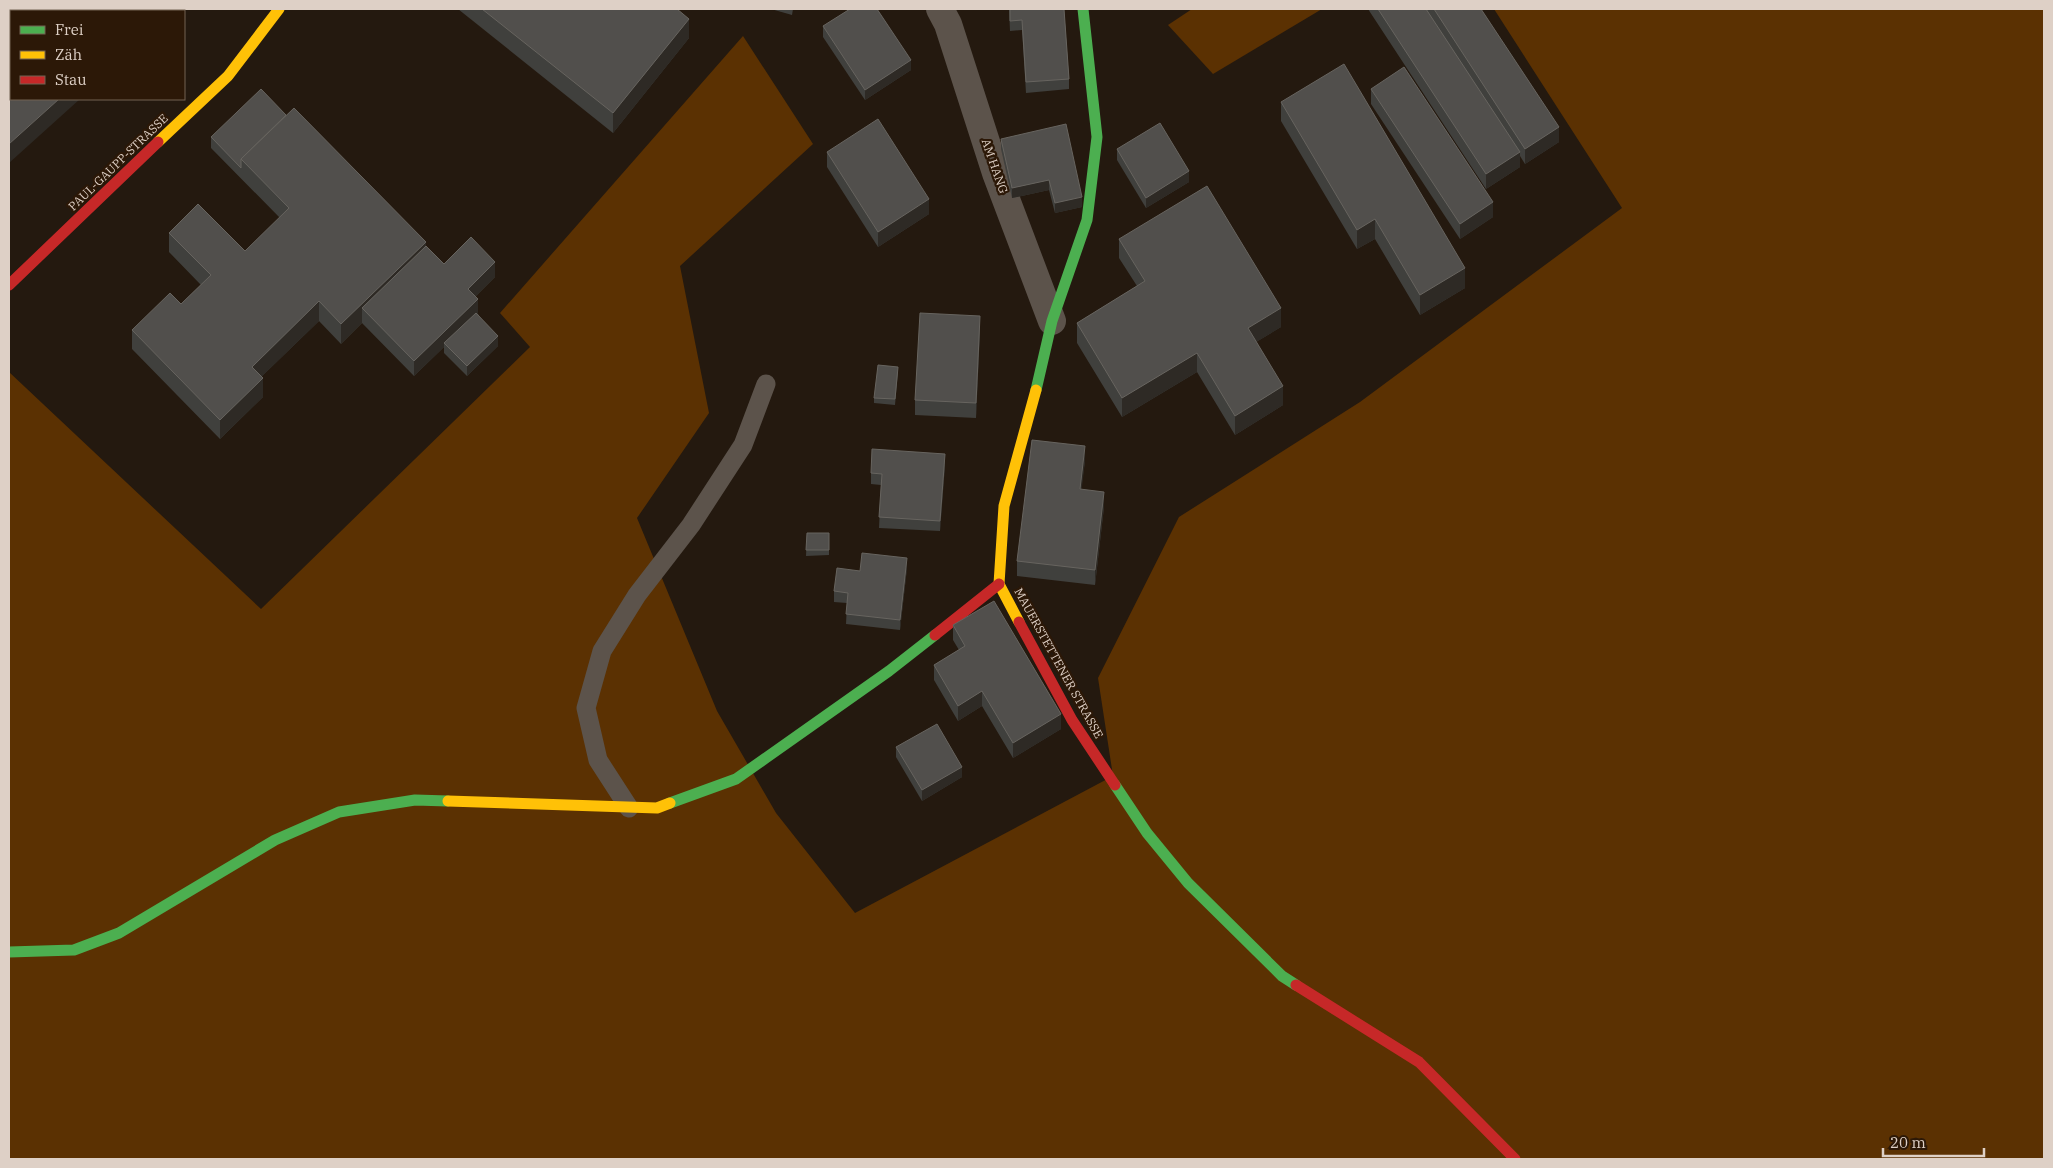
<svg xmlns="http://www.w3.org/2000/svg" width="2053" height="1168" viewBox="0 0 2053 1168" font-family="'IBM Plex Serif',serif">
<rect width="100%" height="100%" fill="#24190f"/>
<g fill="#5b3102">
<polygon points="1192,9 1322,9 1213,74 1168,25"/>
<polygon points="1494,9 2044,9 2044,1159 9,1159 9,372 261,609 530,347 500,313 743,36 813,144 680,266 709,413 637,518 717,711 776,813 855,913 1113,776 1098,678 1179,517 1360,402 1622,208"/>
</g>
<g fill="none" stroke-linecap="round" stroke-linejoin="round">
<polyline stroke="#5c534b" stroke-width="19" points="629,808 598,760 586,708 602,651 637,595 691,525 743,445 766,384"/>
<polyline stroke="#5c534b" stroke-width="28" points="940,9 948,24 996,173 1052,321"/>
<g stroke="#4caf50" stroke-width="11">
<polyline points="1036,390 1052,321 1087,220 1097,137 1083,9"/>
<polyline points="1115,785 1147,833 1188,883 1282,976 1296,985"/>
<polyline points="670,803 736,779 889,671 935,635"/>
<polyline points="9,952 74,950 119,933 275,840 339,812 415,800 448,801"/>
</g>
<g stroke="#ffc107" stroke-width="11">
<polyline points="158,142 228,76 279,9"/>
<polyline points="1019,622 999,584 1004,506 1036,390"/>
<polyline points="448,801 657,808 670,803"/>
</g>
<g stroke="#c62828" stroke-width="11">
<polyline points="9,285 158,142"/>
<polyline points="1019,622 1072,720 1115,785"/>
<polyline points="935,635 999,584"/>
<polyline points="1296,985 1419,1062 1515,1159"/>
</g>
</g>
<g fill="#40403d">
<polygon points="458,9 677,9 689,38 613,133"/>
<polygon points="771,9 793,9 792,15"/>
<polygon points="1009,9 1064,9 1069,79 1069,89 1026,93 1022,30 1010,31"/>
<polygon points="1368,9 1481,9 1559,142 1525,164 1520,156 1520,167 1486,189"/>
<polygon points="823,26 911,70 865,100 823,37"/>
<polygon points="1371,89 1493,217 1460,239 1371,104"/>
<polygon points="1281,102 1465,288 1420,315 1375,239 1357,249 1281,121"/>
<polygon points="286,115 426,246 444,264 495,277 475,297 478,314 498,346 467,376 444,353 444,347 414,376 362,323 341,344 319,321 261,377 263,397 220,439 132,349 132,330 181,304 201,285 169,252 169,233 245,251 280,218 211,148 211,137"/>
<polygon points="1001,139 1082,207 1055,213 1049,190 1012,198 1001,149"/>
<polygon points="1117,149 1189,182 1146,208 1117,160"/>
<polygon points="827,152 929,214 878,247 827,167"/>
<polygon points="1119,239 1281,327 1256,342 1283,405 1235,435 1197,372 1122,417 1077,343 1077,323 1137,286 1119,258"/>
<polygon points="980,331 976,418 915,415 915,400"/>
<polygon points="898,372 895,405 874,403 874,398"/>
<polygon points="1085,461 1081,489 1104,507 1095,585 1017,576 1017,561"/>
<polygon points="945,465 940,531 879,528 881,485 871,484 871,473"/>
<polygon points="807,533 829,533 829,555 806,556"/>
<polygon points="907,568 900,630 846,624 847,603 834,602 834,591 860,571"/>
<polygon points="953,625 1061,729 1013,758 982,706 958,721 934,680 934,665 959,650 953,640"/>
<polygon points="896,747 962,777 922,801 896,757"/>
</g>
<g fill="#2e2a25">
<polygon points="689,19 689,38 613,133 613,113"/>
<polygon points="911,60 911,70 865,100 865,90"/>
<polygon points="59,99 80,99 9,163 9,144"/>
<polygon points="1559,127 1559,142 1525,164 1525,149"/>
<polygon points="1520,152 1520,167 1486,189 1486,174"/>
<polygon points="1189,171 1189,182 1146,208 1146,198"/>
<polygon points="1049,180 1049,190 1012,198 1012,188"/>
<polygon points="1082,197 1082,207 1055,213 1055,203"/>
<polygon points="929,199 929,214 878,247 878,232"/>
<polygon points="1493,202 1493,217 1460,239 1460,224"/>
<polygon points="1375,219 1375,239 1357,249 1357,230"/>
<polygon points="426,242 426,261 362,308 362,323 341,344 341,324"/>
<polygon points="495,262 495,277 468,304 468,289"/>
<polygon points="1465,268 1465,288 1420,315 1420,295"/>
<polygon points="478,299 478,314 444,343 444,347 414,376 414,361"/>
<polygon points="319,301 319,321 252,386 252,367"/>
<polygon points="1281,308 1281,327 1248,347 1248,328"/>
<polygon points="980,316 980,331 976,418 976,403"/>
<polygon points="498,336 498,346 467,376 467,366"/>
<polygon points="1197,353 1197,372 1122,417 1122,398"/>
<polygon points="263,378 263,397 220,439 220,420"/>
<polygon points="1283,386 1283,405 1235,435 1235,416"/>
<polygon points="1085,446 1085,461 1080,504 1080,489"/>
<polygon points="945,454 945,465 940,531 940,521"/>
<polygon points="1104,492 1104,507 1095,585 1095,570"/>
<polygon points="907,558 907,568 900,630 900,620"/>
<polygon points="982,691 982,706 958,721 958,706"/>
<polygon points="1061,714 1061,729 1013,758 1013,743"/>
<polygon points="962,767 962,777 922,801 922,790"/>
</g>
<g fill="#514f4c" stroke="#67645f">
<polygon points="14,9 77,9 79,11 12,11"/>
<polygon points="482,9 677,9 689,19 613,113"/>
<polygon points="850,9 877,9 911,60 865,90 823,26"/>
<polygon points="1010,9 1064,9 1069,79 1026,82 1022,20 1010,21"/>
<polygon points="1378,9 1426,9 1520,152 1486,174"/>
<polygon points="1434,9 1481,9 1559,127 1525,149"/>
<polygon points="11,12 11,99 59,99 9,144 9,14"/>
<polygon points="1344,64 1465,268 1420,295 1375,219 1357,230 1281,102"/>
<polygon points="1404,67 1493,202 1460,224 1371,89"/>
<polygon points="261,89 286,115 241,159 241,168 211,137"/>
<polygon points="294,108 426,242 341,324 319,301 252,367 263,378 220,420 132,330 170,293 181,304 211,275 169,233 198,204 245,251 289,208 241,159"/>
<polygon points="878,119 929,199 878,232 827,152"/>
<polygon points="1160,123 1189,171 1146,198 1117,149"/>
<polygon points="1066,124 1082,197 1055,203 1049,180 1012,188 1001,139"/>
<polygon points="1207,186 1281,308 1248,328 1283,386 1235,416 1197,353 1122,398 1077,323 1145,281 1119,239"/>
<polygon points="471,237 495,262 468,289 478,299 414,361 362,308 426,246 444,264"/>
<polygon points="476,313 498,336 467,366 444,343"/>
<polygon points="920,313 980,316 976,403 915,400"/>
<polygon points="878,365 898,367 895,399 874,398"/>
<polygon points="1032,440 1085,446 1080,489 1104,492 1095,570 1017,561"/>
<polygon points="872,449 945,454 940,521 879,517 882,474 871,473"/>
<polygon points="807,533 829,533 829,550 806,550"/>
<polygon points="862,553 907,558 900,620 846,614 848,593 834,591 837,568 860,571"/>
<polygon points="994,601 1061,714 1013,743 982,691 958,706 934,665 965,646 953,625"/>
<polygon points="937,724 962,767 922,790 896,747"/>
</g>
<g text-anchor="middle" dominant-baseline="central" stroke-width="4.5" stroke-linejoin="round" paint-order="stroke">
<g font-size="12" fill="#ded0c6" stroke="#2c1807">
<text transform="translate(118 162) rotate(-44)">PAUL-GAUPP-STRASSE</text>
<text transform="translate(995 166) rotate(71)">AM HANG</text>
<text transform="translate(1059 663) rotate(61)">MAUERSTETTENER STRASSE</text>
</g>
</g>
<rect width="2053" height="1168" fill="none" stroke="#ded0c6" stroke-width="20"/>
<rect x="10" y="10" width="175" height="90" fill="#2c1807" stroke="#736253"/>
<rect x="20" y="26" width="25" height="8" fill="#4caf50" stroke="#736253"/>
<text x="55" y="35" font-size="15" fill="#ded0c6">Frei</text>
<rect x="20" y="51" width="25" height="8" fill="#ffc107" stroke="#736253"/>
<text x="55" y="60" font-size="15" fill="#ded0c6">Zäh</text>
<rect x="20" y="76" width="25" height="8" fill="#c62828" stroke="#736253"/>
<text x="55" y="85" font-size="15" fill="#ded0c6">Stau</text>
<path d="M1883 1148v8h101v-8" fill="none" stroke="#ded0c6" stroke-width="2.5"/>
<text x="1890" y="1148" font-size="15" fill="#ded0c6" stroke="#2c1807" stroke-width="4" paint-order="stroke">20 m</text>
</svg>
